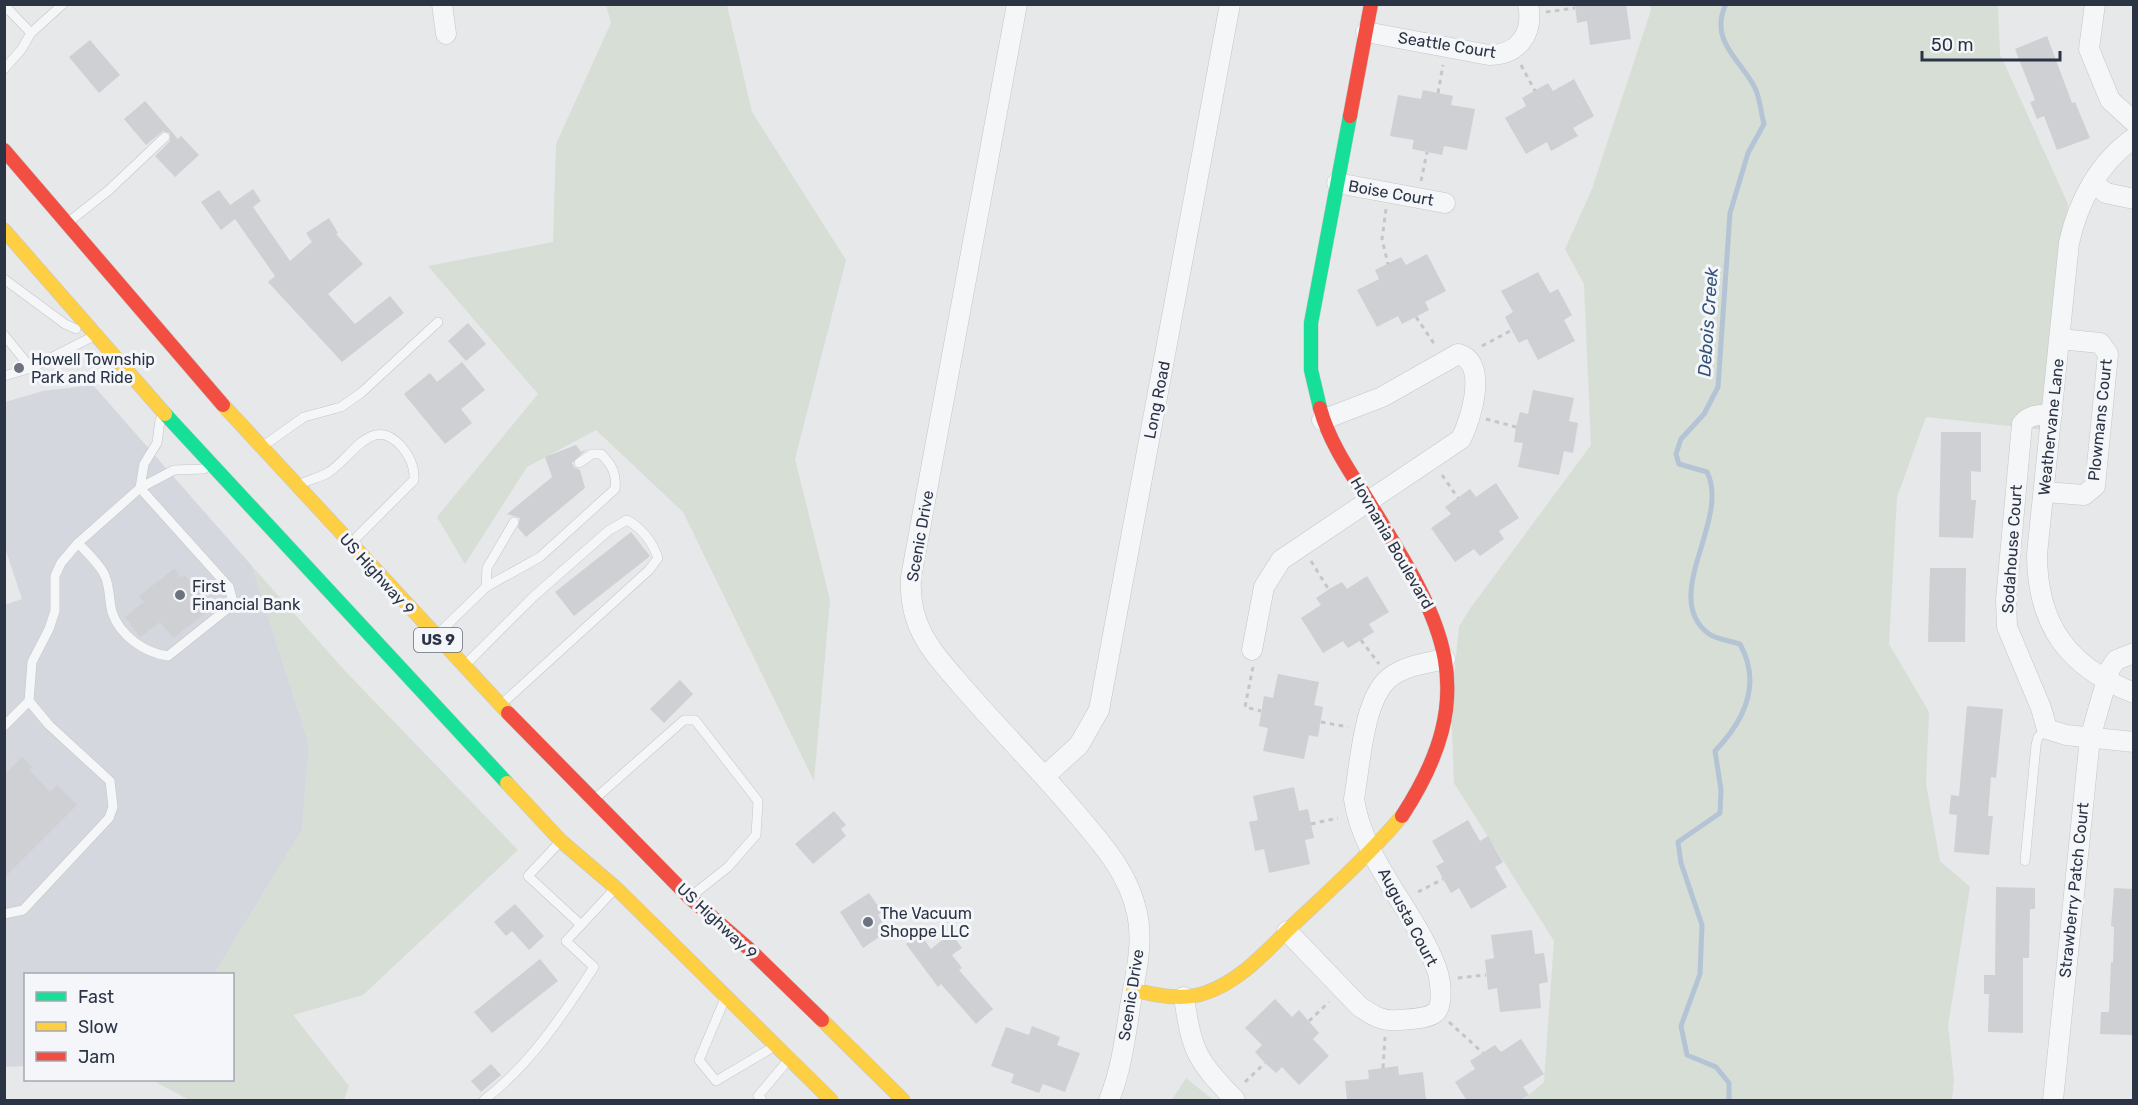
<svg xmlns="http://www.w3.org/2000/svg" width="2138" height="1105" viewBox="0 0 2138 1105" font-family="Rubik,sans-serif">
<rect width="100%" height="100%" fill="#e6e8ea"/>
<polygon fill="#d4d7dd" points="93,385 252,566 309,744 302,830 216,971 210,974 26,974 25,1066 5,1067 4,605 22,599 5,548 5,402 43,391"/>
<g fill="#d6ded6">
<polygon points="606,5 727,5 752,112 846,260 795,459 830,600 814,781 683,512 596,430 527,467 465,564 437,517 538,394 428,266 553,242 556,144 611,23"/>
<polygon points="1650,5 1998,5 2000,54 2068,204 2046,430 1926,417 1897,497 1889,644 1929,712 1926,784 1940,861 1970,887 1948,1026 1954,1080 1952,1100 1523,1100 1544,1082 1554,941 1454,783 1451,706 1459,627 1469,610 1591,445 1584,284 1565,249 1592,189 1651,10"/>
<polygon points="252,566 346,672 518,850 363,995 293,1015 349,1086 344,1100 189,1100 152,1080 232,1080 232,974 210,974 216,971 302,830 309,744"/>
<polygon points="1186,1078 1213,1100 1172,1100"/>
</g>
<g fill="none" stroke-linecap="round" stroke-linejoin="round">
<path stroke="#b4c4d5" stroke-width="5" d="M1726,4C1708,41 1742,61 1755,88C1760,98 1761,113 1764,124L1748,153L1730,213L1718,387L1704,414L1681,439L1676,454L1679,464L1707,472C1731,520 1659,597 1709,634C1716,639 1731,641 1740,644C1762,684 1745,720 1715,751L1721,790L1720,813L1678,842L1681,863L1702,925L1700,974L1681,1026L1687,1055L1716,1067L1729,1083V1100"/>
</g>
<g fill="#ced0d3">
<polygon points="1575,4 1626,4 1631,39 1590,45 1587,21 1577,23"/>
<polygon points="2047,36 2072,103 2075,102 2090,138 2057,150 2044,116 2037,119 2030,102 2035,100 2015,49"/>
<polygon points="90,40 120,75 99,93 69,57"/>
<polygon points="1574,79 1594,116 1573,128 1578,136 1551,151 1547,142 1526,154 1505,118 1526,106 1522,98 1548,83 1553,91"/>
<polygon points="1423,90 1453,96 1451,105 1475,109 1467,150 1444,146 1442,155 1412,149 1414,140 1390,136 1398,95 1421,99"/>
<polygon points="145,101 178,139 181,136 199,155 175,177 155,156 170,141 170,133 163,131 146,145 124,119"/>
<polygon points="253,189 261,201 253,207 290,261 312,242 306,233 329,218 338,233 336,234 363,264 328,294 355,324 390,296 404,313 342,362 268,282 275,276 235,219 221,230 201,202 219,190 230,205"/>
<polygon points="1427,254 1446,291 1425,302 1429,310 1402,324 1398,316 1377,327 1357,290 1379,279 1375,270 1401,257 1406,265"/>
<polygon points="1538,272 1550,293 1558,289 1572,315 1564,320 1575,341 1538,360 1527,339 1519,343 1510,327 1505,317 1513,312 1501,291"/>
<polygon points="468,323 486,344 466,361 448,341"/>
<polygon points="462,362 485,390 461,409 472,423 445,444 404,394 430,373 437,382"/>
<polygon points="1533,390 1574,398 1569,421 1578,423 1573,453 1564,451 1559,475 1518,467 1523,443 1514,442 1516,427 1520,412 1528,414"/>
<polygon points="1941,432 1981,432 1981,472 1971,471 1971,500 1976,500 1973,538 1939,537"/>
<polygon points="576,445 581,452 587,449 572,463 574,467 580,470 585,488 526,537 518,528 520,518 507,514 552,477 545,457"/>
<polygon points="1496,483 1519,518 1499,531 1504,539 1490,549 1480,556 1474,549 1455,562 1431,528 1451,514 1445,507 1470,489 1476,497"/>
<polygon points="631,532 650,556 574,616 555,592"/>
<polygon points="1930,568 1966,568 1965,642 1928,642"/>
<polygon points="174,569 181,578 185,575 211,609 173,638 160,622 140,637 125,617 144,602 139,596"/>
<polygon points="1367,576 1389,612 1369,624 1374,632 1348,648 1343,641 1323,653 1301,618 1321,605 1316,598 1331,588 1342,582 1347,589"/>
<polygon points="1278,674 1319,682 1314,705 1323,707 1318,737 1309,735 1304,759 1263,751 1268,728 1259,726 1264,696 1273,698"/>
<polygon points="680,680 693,694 664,723 650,709"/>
<polygon points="1967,706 2003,709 1996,778 1991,777 1988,816 1993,816 1989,855 1954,852 1957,815 1949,814 1951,795 1959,796"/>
<polygon points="22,757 32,767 29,770 50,792 57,785 77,805 4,878 4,775"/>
<polygon points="1294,787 1299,811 1308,809 1311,824 1314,838 1305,840 1310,864 1269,873 1264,849 1255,851 1252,836 1249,822 1258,820 1253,796"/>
<polygon points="834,811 846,825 841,829 846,836 813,864 795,844"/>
<polygon points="1468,820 1480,841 1488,836 1497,852 1503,862 1495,867 1507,887 1471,909 1459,888 1451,893 1442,877 1436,866 1444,862 1432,841"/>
<polygon points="1996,887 2035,888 2035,909 2030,909 2029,958 2023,958 2023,1033 1988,1032 1989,994 1984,994 1984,975 1995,975"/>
<polygon points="2114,888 2133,889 2133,1035 2100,1034 2101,1012 2109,1012 2111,962 2113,962 2114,927 2111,926"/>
<polygon points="869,893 882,912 878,915 888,931 863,948 840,912"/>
<polygon points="515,904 544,936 529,950 512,931 506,936 494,922"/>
<polygon points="1532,930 1535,954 1544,953 1548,982 1539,984 1541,1008 1500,1012 1497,988 1488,990 1485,960 1494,958 1491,935"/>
<polygon points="951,933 962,948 952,955 962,968 959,970 993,1009 976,1024 941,984 938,987 906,944 920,934 931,949"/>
<polygon points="540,959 558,981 492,1033 474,1012"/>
<polygon points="1275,999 1292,1017 1299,1010 1319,1033 1313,1039 1329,1056 1299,1085 1282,1067 1276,1073 1265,1063 1255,1052 1262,1045 1245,1028"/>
<polygon points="1032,1026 1060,1037 1057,1045 1080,1053 1065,1092 1043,1084 1039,1093 1011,1083 1014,1074 991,1066 1006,1027 1029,1035"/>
<polygon points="1521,1039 1544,1074 1523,1087 1529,1095 1519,1101 1467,1101 1455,1082 1475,1069 1470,1061 1495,1045 1501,1052"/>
<polygon points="491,1064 501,1075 481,1092 471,1081"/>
<polygon points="1398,1066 1399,1075 1423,1072 1426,1101 1347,1101 1345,1081 1369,1079 1368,1070"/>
</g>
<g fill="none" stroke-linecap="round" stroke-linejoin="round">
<g stroke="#c4c6c8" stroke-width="10">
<g id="lane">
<polyline points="4,10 9,10 31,33 21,50 4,69"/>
<polyline points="31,33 63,4"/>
<polyline points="70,221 109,190 165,137"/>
<polyline points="4,279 65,324 76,329"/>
<polyline points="4,335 31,368"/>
<polyline points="4,376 31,368 90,338"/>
<polyline points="266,444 304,417 341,407 361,393 438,322"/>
<path d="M303,483C311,479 322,477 329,472C352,457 372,414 401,446C410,456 415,466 414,480L354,540"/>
<polyline points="140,488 144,464 157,443 160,420"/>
<path d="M514,522L487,568L486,587L540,557L615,489C617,474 612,465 601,454H592L579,463"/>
<path d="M78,543C87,553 100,564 105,576C110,587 109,601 112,612C120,636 145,653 168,656L227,609L233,602L229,587L140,488"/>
<polyline points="439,633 486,587"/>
<path d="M467,663L533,597L608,531L627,520C643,529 652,541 658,558L649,570L505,701"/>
<polyline points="4,726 29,701 32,662 49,629 55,611 55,576 61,563 78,543 140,488 174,470 204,469"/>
<polyline points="598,796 684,720 695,720 758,801 756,835 728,867 694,894"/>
<polyline points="557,845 528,876 581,925"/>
<polyline points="2025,861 2036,745 2038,737 2047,729"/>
<polyline points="4,914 23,910 109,818 113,807 110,781 49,725 29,701"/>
<polyline points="724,1001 699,1060 716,1081 770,1049"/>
<path d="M484,1100C530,1065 563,1015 594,967L566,941L612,892"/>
<polyline points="762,1100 758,1096 785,1064"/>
</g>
</g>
<g stroke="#c4c6c8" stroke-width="21">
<g id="street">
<polyline points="442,4 446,34"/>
<path d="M1017,4L911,577C908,626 931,650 960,684C998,728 1039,769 1076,813C1102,844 1128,872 1137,913C1144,943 1135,977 1130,1007C1125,1039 1121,1071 1109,1100"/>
<polyline points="2095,4 2089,49 2110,100 2134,122"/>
<path d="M1366,32L1489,55C1519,55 1534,33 1528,4"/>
<path d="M2134,138C2099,162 2078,202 2069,243L2037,554C2037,625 2068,667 2134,693"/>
<polyline points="1337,183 1445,203"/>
<polyline points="2093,183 2106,193 2134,199"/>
<path d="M2052,414C2041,415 2029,414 2022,424L2006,600L2007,627L2041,708L2047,729L2066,735L2134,742"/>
<polyline points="2045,492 2084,495 2095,486 2108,354 2100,343 2060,339"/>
<path d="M1252,650L1264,587L1281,560L1461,439C1471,419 1489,362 1458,354L1382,397L1322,420"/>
<polyline points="1045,776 1079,745 1099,710 1230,4"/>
<path d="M1287,931L1359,1006C1373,1016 1383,1022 1400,1020C1410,1019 1428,1019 1436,1012C1444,1003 1440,977 1436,967C1414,909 1363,861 1354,799C1360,766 1363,701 1388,679C1403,666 1426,663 1445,659"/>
<path d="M1184,997C1192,1053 1197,1060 1235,1100"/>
<polyline points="2053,1100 2090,738 2110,669 2116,660 2134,653"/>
</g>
</g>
<g stroke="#c4c6c8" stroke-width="15">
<g id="fast">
<polyline points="1320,408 1311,370 1311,323 1350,116"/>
<polyline points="165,414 507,783"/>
</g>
</g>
<g stroke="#c4c6c8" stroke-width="15">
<g id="slow">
<polyline points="4,230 165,414"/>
<polyline points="223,405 508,713"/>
<polyline points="507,783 561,841 616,888 831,1100"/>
<path d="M1133,990C1156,995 1182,1001 1205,993C1241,981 1266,951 1292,926C1330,890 1368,856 1402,816"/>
<polyline points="822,1020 903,1100"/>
</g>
</g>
<g stroke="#c4c6c8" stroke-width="15">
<g id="jam">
<polyline points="1350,116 1371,4"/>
<polyline points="4,150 223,405"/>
<path d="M1320,408C1329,441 1348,469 1366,497C1438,616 1488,684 1402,816"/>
<polyline points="508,713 690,898 748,948 822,1020"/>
</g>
</g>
<g stroke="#c5c6ca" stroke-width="3" stroke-dasharray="4.5 4.5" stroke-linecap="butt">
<polyline points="1546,12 1575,8"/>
<polyline points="1521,65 1535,91"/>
<polyline points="1438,93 1443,65"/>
<polyline points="1421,181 1427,152"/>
<polyline points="1386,209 1382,239 1388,264"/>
<polyline points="1416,317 1435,345"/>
<polyline points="1482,346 1512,330"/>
<polyline points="1486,419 1516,427"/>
<polyline points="1442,475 1458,498"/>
<polyline points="1311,561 1329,590"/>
<polyline points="1361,640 1379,664"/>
<polyline points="1253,667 1245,707 1261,711"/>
<polyline points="1321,722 1348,727"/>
<polyline points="1311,824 1338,818"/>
<polyline points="1418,892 1443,879"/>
<polyline points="1458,978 1486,975"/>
<polyline points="1309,1021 1329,1002"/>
<polyline points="1449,1022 1483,1053"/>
<polyline points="1383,1068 1385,1037"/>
<polyline points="1245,1082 1265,1063"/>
</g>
<use href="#lane" stroke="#f5f6f7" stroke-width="9"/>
<use href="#street" stroke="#f5f6f7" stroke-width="20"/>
<use href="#fast" stroke="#16e098" stroke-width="14"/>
<use href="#slow" stroke="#ffcf43" stroke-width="14"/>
<use href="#jam" stroke="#f24e42" stroke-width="14"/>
</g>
<g fill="#6c737f" stroke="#f4f6f9" stroke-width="2">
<circle cx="19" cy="368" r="6"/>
<circle cx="180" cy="595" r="6"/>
<circle cx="868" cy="922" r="6"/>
</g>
<g text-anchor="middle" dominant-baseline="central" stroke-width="6" stroke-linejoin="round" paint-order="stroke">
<rect fill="#f4f6f9" stroke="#676e7b" stroke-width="1.5" x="414" y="628" width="48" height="24" rx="4.5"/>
<g font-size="15" font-weight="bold" fill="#2b3445">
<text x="438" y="640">US 9</text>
</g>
<g font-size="16" fill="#2b3445" stroke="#f4f6f9">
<text transform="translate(1447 45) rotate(9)">Seattle Court</text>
<text transform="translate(1391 193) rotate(10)">Boise Court</text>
<text transform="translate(1157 400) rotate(-79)">Long Road</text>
<text transform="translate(2100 420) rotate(-84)">Plowmans Court</text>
<text transform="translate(2051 427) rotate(-84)">Weathervane Lane</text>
<text transform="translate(920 536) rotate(-80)">Scenic Drive</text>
<text transform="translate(1392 543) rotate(60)">Hovnania Boulevard</text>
<text transform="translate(2012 549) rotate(-86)">Sodahouse Court</text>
<text transform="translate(377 574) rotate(48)">US Highway 9</text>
<text transform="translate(2074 890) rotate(-84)">Strawberry Patch Court</text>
<text transform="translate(1408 917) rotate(62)">Augusta Court</text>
<text transform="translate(717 921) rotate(43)">US Highway 9</text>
<text transform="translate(1131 995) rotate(-81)">Scenic Drive</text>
</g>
<g font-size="16" fill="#2b3445" stroke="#f4f6f9" text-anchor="start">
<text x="31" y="359">Howell Township<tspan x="31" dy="18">Park and Ride</tspan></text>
<text x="192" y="586">First<tspan x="192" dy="18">Financial Bank</tspan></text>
<text x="880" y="913">The Vacuum<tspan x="880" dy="18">Shoppe LLC</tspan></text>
</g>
<g font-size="18" font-style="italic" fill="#34527a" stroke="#f4f6f9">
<text transform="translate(1708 322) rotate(-86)">Debois Creek</text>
</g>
</g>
<rect width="2138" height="1105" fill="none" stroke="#2b3445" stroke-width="12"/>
<rect x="24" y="973" width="210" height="108" fill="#f4f6f9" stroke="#a4a8b1" stroke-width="1.5"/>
<rect x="36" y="992" width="30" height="9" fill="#16e098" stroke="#a4a8b1" stroke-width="1.5"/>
<text x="78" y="1003" font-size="18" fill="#2b3445">Fast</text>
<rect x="36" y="1022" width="30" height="9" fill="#ffcf43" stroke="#a4a8b1" stroke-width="1.5"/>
<text x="78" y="1033" font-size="18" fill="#2b3445">Slow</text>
<rect x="36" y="1052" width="30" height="9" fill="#f24e42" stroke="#a4a8b1" stroke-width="1.5"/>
<text x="78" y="1063" font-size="18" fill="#2b3445">Jam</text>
<path d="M1922 51v9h138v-9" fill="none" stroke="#2b3445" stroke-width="3"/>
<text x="1931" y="51" font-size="18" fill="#2b3445" stroke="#f4f6f9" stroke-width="4.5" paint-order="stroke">50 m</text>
</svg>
